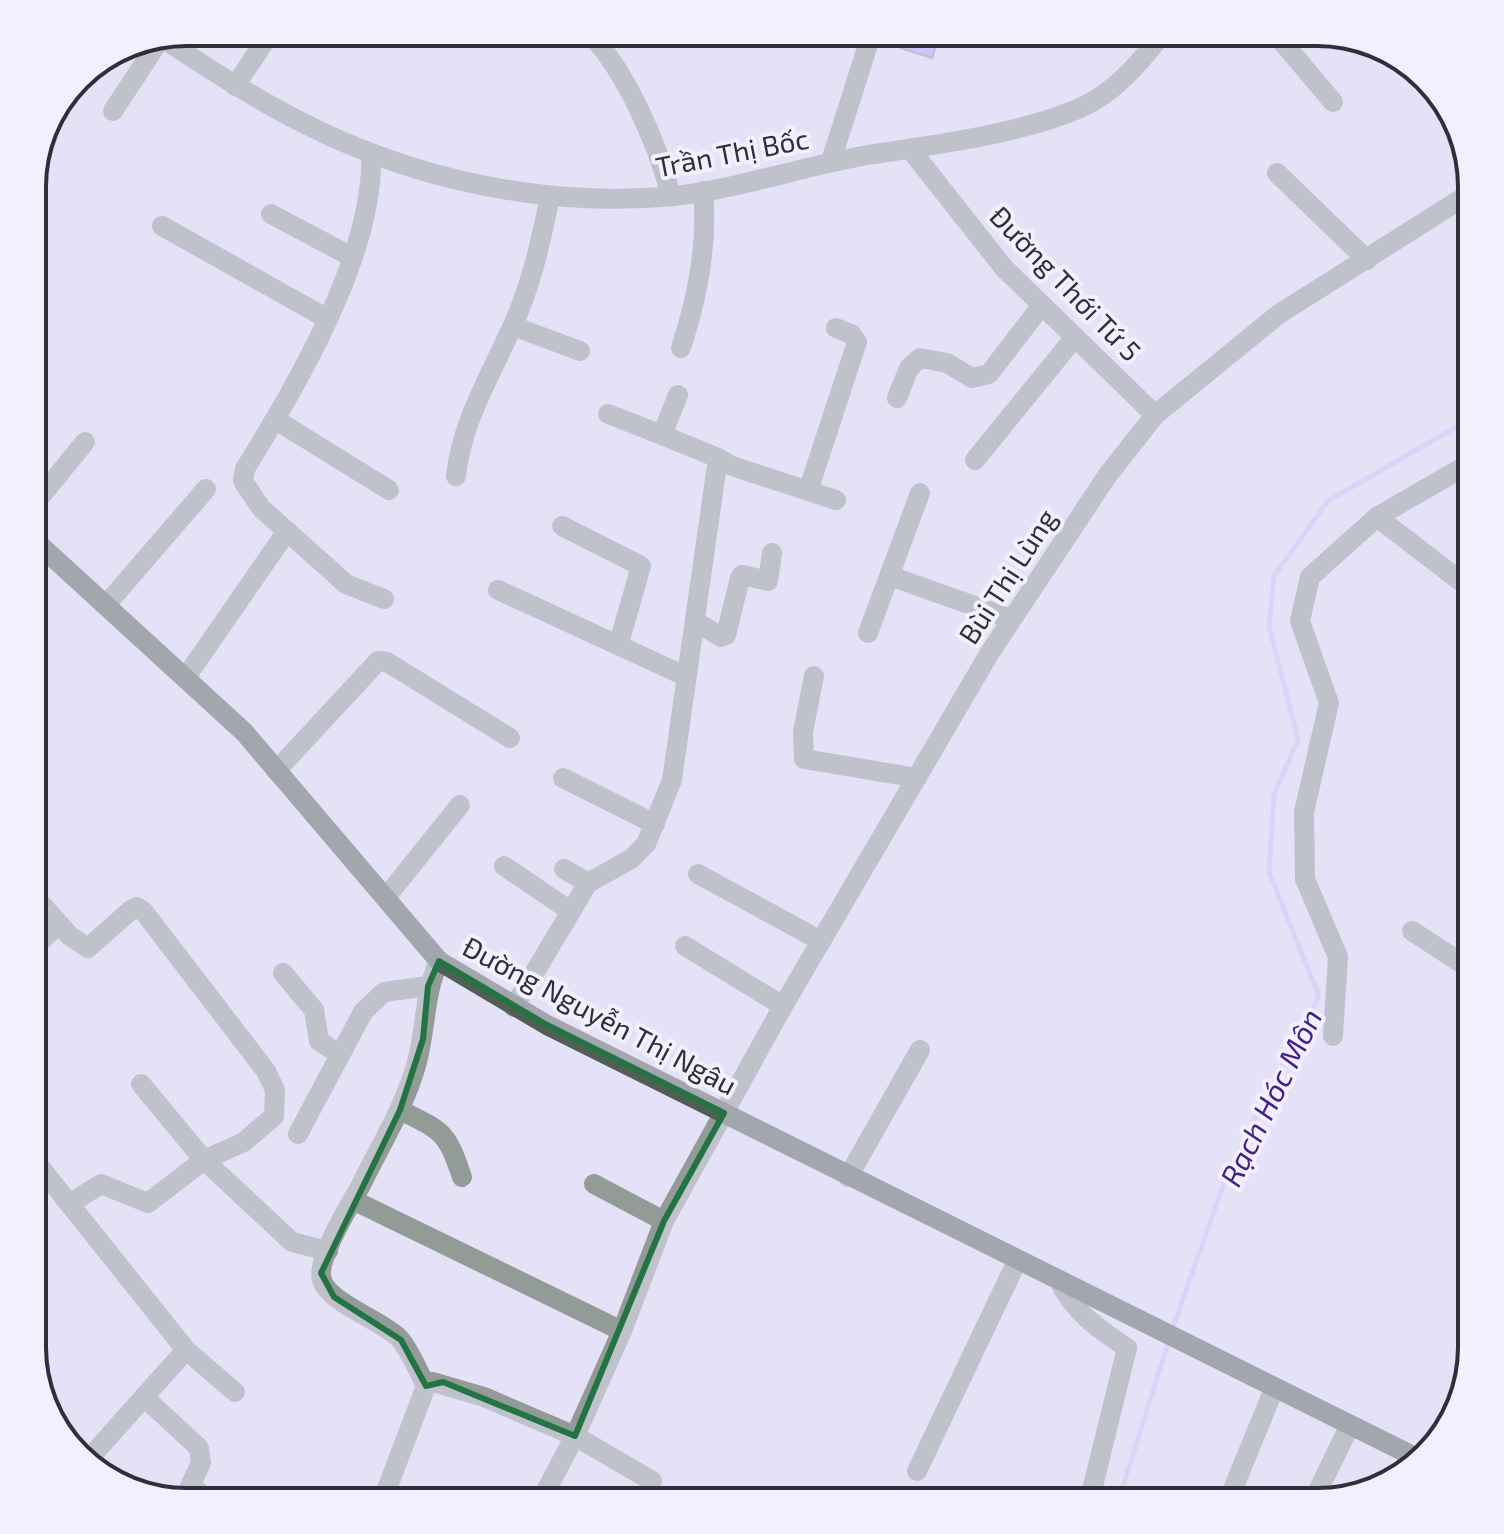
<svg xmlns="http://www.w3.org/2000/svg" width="1504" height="1534" viewBox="0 0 1504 1534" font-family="'Exo 2',sans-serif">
<rect width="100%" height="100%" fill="#e5e2f8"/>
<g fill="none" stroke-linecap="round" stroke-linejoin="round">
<g stroke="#cdc3fa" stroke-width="5">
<polyline points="1172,1330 1229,1169 1319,996 1269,872 1274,795 1298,739 1269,626 1274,576 1328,501 1456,427 1472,407"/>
<polyline points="1118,1502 1169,1340"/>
</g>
</g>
<polygon fill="#b7a3fe" stroke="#928fa4" stroke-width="2" points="906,32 940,32 932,58 901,48"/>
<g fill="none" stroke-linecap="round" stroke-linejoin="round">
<g stroke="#929b95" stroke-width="20">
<path d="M588,32C626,70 658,145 671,196"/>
<polyline points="1274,32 1333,102"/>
<path d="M165,40C230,83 298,126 371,153C464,189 574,206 673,196C739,189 803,166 868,155C933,145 1021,134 1080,108C1115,93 1141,61 1164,32"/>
<polyline points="235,86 271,32"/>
<polyline points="113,111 157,44"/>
<polyline points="910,149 1004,268 1155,415"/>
<path d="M371,153C375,254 297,384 245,469L243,481L261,508L346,584L384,599"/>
<polyline points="831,161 872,32"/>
<polyline points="1277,173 1367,260"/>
<polyline points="271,214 352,257"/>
<polyline points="162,226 326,318"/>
<polyline points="513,326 580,351"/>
<path d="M681,348C697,299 708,242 703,191"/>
<polyline points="897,398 909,368 920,358 947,363 972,378 989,374 1042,305"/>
<polyline points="608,414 662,435"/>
<polyline points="276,420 389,490"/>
<polyline points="718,458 732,466 836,500"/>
<polyline points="975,460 1075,337"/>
<path d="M456,476C461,423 491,375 512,327C531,287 541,240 550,197"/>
<polyline points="808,491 857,342 851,334 836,328"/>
<polyline points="32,507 85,442"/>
<polyline points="1377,517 1472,590"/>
<polyline points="562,526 641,566 619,643"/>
<polyline points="890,576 1011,619"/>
<polyline points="498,590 685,676"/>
<polyline points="106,605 206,489"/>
<polyline points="695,621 721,637 726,635 740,578 742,575 768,581 772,553"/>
<polyline points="868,633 920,493"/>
<polyline points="814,676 803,732 804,759 917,778"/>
<polyline points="186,677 287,531"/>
<polyline points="276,771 378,661 387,662 510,738"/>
<polyline points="563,778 655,824"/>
<polyline points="504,866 569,910"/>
<polyline points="564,869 588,883"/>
<polyline points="698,874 821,941"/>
<polyline points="32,894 70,936 88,948 131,910 137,907 144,912 266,1071 275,1090 274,1116 244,1142 204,1160 148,1203 101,1184 69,1204"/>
<polyline points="387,896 460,805"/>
<polyline points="1412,931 1472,970"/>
<polyline points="685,946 783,1006"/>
<polyline points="32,949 59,924"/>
<polyline points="283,973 314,1010 319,1041 340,1055"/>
<polyline points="514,1007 588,883 631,859 646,844 672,780 718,458 662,435 678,395"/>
<polyline points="1333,1036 1338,957 1305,879 1304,812 1329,703 1300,621 1310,577 1377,517 1472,462"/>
<polyline points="141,1084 204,1160 292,1242 328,1251"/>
<path d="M400,1110C444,1132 446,1131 462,1177"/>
<polyline points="298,1134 363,1012 384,992 428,986"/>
<polyline points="32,1157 186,1350 144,1397 199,1448 201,1463 190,1486 213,1502"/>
<polyline points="848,1177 920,1050"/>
<polyline points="594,1184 664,1221"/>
<polyline points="353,1200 622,1331"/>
<path d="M1059,1280C1072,1311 1100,1330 1127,1348L1089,1502"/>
<polyline points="186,1350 235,1392"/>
<path d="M426,1386C418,1371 410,1350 399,1338C379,1319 329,1303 322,1280C315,1261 351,1203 361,1185C381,1144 405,1106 417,1062C426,1028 424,994 439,961"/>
<polyline points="87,1461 144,1397"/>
<polyline points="917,1471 1017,1261"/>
<polyline points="1228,1501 1274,1389"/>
<polyline points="1313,1501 1350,1425"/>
<polyline points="382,1502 426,1386 433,1382 484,1397 575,1436 652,1481"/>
<polyline points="540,1502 575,1436 622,1331 664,1221 783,1006 989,654 1107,476 1155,415 1279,314 1472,192"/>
</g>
<polyline stroke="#4f5f53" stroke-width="20" points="32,538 244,732 439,961 547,1025 1421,1460"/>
</g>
<path d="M0 0H1504V1534H0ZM439,961L547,1025L724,1113L664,1221L575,1436L443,1382L426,1386L401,1340L334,1297L321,1273L400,1110L423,1039L428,986Z" fill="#e5e2f8" fill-opacity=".55" fill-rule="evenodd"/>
<path fill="none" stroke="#237344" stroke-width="6" stroke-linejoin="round" d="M439,961L547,1025L724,1113L664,1221L575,1436L443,1382L426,1386L401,1340L334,1297L321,1273L400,1110L423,1039L428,986Z"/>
<g text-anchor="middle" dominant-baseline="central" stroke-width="8" stroke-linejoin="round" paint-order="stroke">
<g font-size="28" fill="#302e37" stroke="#f2f0fe">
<text transform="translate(732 152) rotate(-11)">Trần Thị Bốc</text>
<text transform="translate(1066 283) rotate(46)">Đường Thới Tứ 5</text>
<text transform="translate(1007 576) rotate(-57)">Bùi Thị Lùng</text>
<text transform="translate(600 1015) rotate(28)">Đường Nguyễn Thị Ngâu</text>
</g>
<g font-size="30" font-style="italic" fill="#452087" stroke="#f2f0fe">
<text transform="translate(1270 1097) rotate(-64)">Rạch Hóc Môn</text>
</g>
</g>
<path d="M0 0H1504V1534H0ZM187 46H1317A141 141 0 0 1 1458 187V1347A141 141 0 0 1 1317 1488H187A141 141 0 0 1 46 1347V187A141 141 0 0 1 187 46Z" fill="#f2f0fe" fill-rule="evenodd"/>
<path fill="none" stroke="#302e37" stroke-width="4" d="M187 46H1317A141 141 0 0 1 1458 187V1347A141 141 0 0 1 1317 1488H187A141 141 0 0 1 46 1347V187A141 141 0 0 1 187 46Z"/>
</svg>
